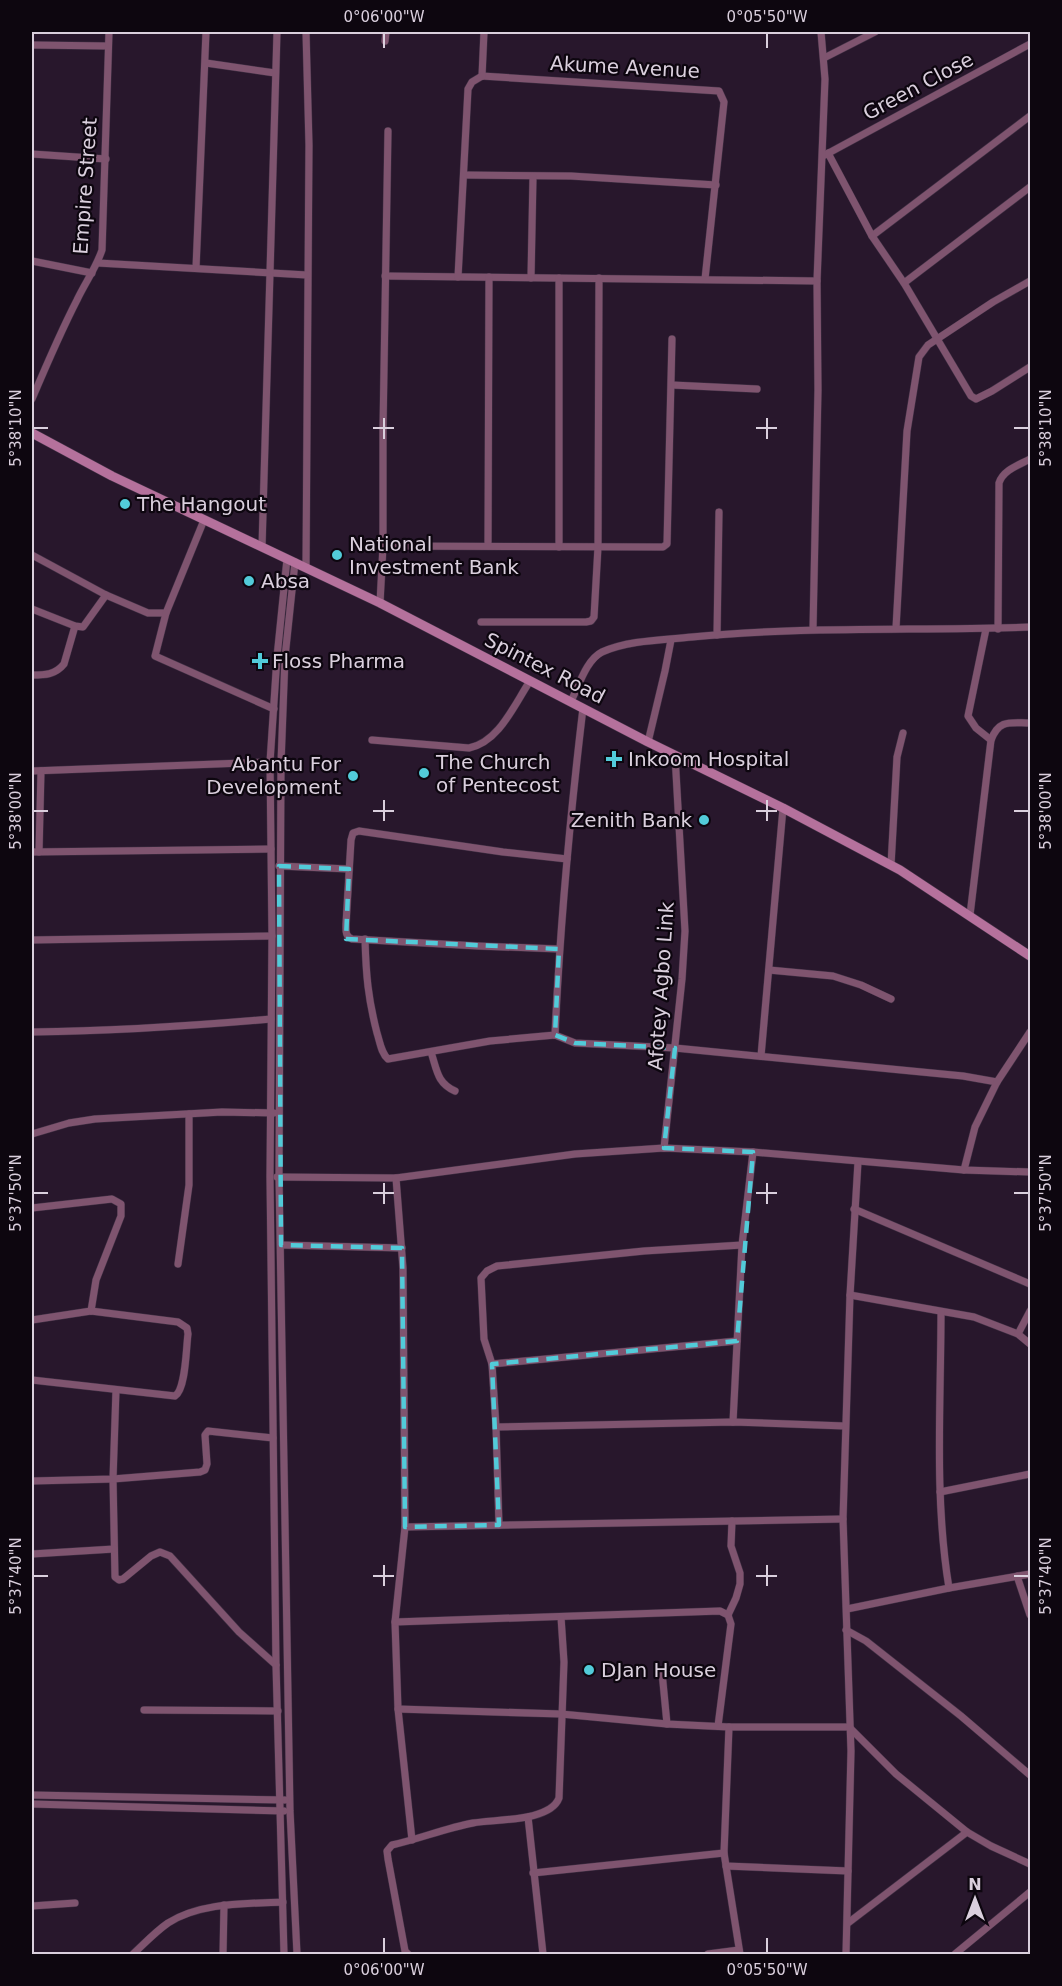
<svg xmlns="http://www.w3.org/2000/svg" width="1062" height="1986" viewBox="0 0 1062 1986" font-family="'DejaVu Sans',sans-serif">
<rect width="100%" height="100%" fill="#28172c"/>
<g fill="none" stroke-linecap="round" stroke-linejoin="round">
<g stroke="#413145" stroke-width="8">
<g id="street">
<polyline points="306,32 309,145 306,567"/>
<polyline points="385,41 386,32"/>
<polyline points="32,45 108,46"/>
<polyline points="824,58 875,32"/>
<polyline points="206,63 275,73"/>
<polyline points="482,76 719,91 724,102 705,279"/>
<polyline points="482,76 484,32"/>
<polyline points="828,153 872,236 904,283 971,396 976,399 992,391 1030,367"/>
<polyline points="32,154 106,159"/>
<polyline points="825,155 1030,44"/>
<polyline points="464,175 571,176 716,185"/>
<polyline points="872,236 1030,116"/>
<polyline points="32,261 92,273"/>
<polyline points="98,263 307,275"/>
<polyline points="196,268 206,32"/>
<polyline points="385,276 817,281"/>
<polyline points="458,277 468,89 472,82 482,76"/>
<polyline points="531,278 533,177"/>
<polyline points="904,283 1030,187"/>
<polyline points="672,385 757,389"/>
<path d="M32,399C46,366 60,333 77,300C85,283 96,268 102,250L109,32"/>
<polyline points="488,545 489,277"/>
<polyline points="383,546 663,547 667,544 672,339"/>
<polyline points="262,547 277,32"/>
<polyline points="559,547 559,278"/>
<polyline points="32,555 106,595 148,613 166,613 204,520"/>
<polyline points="295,562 285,657 281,763 279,1177 290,1811 297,1954"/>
<polyline points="380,603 383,546 383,429 388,131"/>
<polyline points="32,609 75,626 83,627 106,595"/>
<polyline points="166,613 155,656 274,709"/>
<polyline points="481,622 586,622 591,621 594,617 598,547 599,278"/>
<polyline points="896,628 907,431 919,357 928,345 993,302 1030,281"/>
<polyline points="813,629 818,390 817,281 825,79 821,32"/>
<polyline points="986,629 968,716 976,728 991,740"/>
<path d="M998,629L999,483C1003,470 1019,465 1030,459"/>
<polyline points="717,635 719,512"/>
<path d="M32,675C45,675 55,675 64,664L75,626"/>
<path d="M571,701C579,686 586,660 602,652C629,640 664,640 692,637C805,626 918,631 1030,627"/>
<path d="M372,740L469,748C499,742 514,705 530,681"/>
<polyline points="648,742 665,671 671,640"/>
<polyline points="32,771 270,762"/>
<polyline points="32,852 271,849"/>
<polyline points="39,852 41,771"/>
<polyline points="891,865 897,757 903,733"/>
<polyline points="279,866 349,869"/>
<path d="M970,915L991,740C999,719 1010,723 1030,723"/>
<path d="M365,939C366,975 368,998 377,1033C380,1042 381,1053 388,1059L490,1041L555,1035L575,1043L675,1048L963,1076L997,1082"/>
<polyline points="32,940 272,936"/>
<path d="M559,949L478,946L352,939C345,936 346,931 346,924L351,840L353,833L359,831L503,852L567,859"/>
<polyline points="769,970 833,976 861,985 891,999"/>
<path d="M32,1032C112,1031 191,1026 271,1019"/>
<path d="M555,1035C560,925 570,817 583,708"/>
<path d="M431,1052C437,1070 437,1083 455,1091"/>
<polyline points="761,1056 783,808"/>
<polyline points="32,1134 69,1123 95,1119 222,1112 274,1113"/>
<polyline points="664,1148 682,979 685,931 675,755"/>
<polyline points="964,1170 975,1127 997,1082 1030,1032"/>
<polyline points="277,1177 396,1178 575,1154 664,1148 753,1152 964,1170 1030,1172"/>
<polyline points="396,1178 403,1268 405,1527 395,1622 398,1709 412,1840"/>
<polyline points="32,1208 112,1199 121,1204 121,1216 96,1280 91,1311"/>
<polyline points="854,1209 1030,1284"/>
<polyline points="281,1245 402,1248"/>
<polyline points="178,1264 189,1185 189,1114"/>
<polyline points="850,1295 974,1317 1018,1334 1030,1344"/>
<path d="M941,1312C941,1403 934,1497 949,1588"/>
<path d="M32,1320L91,1311L178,1322L187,1328L188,1334C186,1348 186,1389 175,1396L32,1380"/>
<polyline points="1018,1334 1030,1311"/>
<polyline points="492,1364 737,1341"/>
<polyline points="116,1390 113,1479 115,1577 119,1580 123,1579 151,1556 160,1552 170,1556 239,1632 276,1665"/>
<polyline points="733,1422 742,1245 753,1152"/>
<polyline points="496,1427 733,1422 845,1426"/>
<polyline points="32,1481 113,1479 200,1472 205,1470 207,1464 205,1435 208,1431 273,1438"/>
<polyline points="940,1492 1030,1474"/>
<polyline points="499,1525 496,1427 492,1364 484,1339 481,1278 487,1271 497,1266 644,1251 742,1245"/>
<polyline points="405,1527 843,1519"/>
<polyline points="32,1554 114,1549"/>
<polyline points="1017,1576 1030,1615"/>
<polyline points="847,1609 949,1588 1030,1574"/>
<polyline points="728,1615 736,1598 740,1584 740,1573 731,1546 732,1521"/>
<polyline points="395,1622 720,1611 728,1615 731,1624 718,1726"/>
<polyline points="846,1630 866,1641 961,1716 1030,1775"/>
<polyline points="662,1672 667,1724"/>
<polyline points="398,1709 561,1714 667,1724 729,1727 849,1727 896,1774 967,1832 991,1846 1030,1864"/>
<polyline points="144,1710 278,1711"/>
<polyline points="729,1727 724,1853 740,1954"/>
<polyline points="32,1795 285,1800"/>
<polyline points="32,1804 284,1811"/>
<polyline points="528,1817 543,1954"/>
<polyline points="726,1866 848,1871"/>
<polyline points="533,1873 724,1853"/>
<polyline points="32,1906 75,1903"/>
<polyline points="848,1923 967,1832"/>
<path d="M133,1954C144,1944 155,1932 168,1923C201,1902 246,1904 283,1902"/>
<polyline points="223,1954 224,1905"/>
<polyline points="284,1954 276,1665 270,1177 272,936 270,762 277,657 287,559"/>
<path d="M408,1954L405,1951L388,1859L387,1851L392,1845C419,1839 446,1828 473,1823C495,1819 550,1822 559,1798L564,1662L561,1617"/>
<polyline points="708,1954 739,1950"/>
<polyline points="846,1954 851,1751 843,1519 850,1295 858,1162"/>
<polyline points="955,1954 1030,1892"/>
</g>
</g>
<g stroke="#413145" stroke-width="10">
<polyline id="secondary" points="32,433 112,476 380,603 648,742 783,808 900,870 1030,956"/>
</g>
<use href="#street" stroke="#7f546f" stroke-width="7"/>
<use href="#secondary" stroke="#b5719c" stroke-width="9"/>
</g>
<path fill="none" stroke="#52cbd9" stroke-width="4.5" stroke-dasharray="12 8" stroke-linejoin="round" d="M279,866L349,869L346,939L559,949L555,1035L575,1043L675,1048L664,1148L753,1152L737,1341L492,1364L499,1525L405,1527L402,1248L281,1245Z"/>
<path fill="none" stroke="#dacfdd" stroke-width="2" d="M384,33V48M767,33V48M384,418V439M767,418V439M33,428H48M373,428H394M756,428H777M1014,428H1029M384,800V821M767,800V821M33,811H48M373,811H394M756,811H777M1014,811H1029M384,1183V1204M767,1183V1204M33,1193H48M373,1193H394M756,1193H777M1014,1193H1029M384,1565V1586M767,1565V1586M33,1576H48M373,1576H394M756,1576H777M1014,1576H1029M384,1938V1953M767,1938V1953"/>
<g fill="#52cbd9" stroke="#0d060f" stroke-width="2">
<circle cx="125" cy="504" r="6"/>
<circle cx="337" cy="555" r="6"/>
<circle cx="249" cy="581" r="6"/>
<path d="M257 652h6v6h6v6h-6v6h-6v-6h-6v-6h6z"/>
<path d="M611 750h6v6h6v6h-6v6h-6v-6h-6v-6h6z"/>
<circle cx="424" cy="773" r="6"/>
<circle cx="353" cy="776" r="6"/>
<circle cx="704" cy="820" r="6"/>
<circle cx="589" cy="1670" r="6"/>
</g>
<g text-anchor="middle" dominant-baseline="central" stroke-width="4.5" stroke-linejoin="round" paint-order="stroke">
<g font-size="20" fill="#dacfdd" stroke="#0d060f">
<text transform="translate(625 67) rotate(3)">Akume Avenue</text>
<text transform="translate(918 86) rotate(-28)">Green Close</text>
<text transform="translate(85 186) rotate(-86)">Empire Street</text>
<text transform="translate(545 668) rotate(27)">Spintex Road</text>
<text transform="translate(661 986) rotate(-86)">Afotey Agbo Link</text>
</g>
<g font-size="20" fill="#dacfdd" stroke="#0d060f" text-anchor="start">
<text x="137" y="504">The Hangout</text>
<text x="349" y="544">National<tspan x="349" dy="23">Investment Bank</tspan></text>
<text x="261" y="581">Absa</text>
<text x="272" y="661">Floss Pharma</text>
<text x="628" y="759">Inkoom Hospital</text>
<text x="436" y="762">The Church<tspan x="436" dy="23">of Pentecost</tspan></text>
<text x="341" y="764" text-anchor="end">Abantu For<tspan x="341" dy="23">Development</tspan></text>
<text x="692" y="820" text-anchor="end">Zenith Bank</text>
<text x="601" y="1670">DJan House</text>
</g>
</g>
<rect width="1062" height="1986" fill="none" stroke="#0d060f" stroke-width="66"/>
<g transform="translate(975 1899)" stroke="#0d060f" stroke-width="4.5" paint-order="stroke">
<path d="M0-4.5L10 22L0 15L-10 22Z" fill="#dacfdd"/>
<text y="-9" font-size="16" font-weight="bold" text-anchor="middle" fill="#dacfdd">N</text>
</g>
<rect x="33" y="33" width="996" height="1920" fill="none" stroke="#dacfdd" stroke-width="2"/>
<g font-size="15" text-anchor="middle" fill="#dacfdd">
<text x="384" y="22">0°06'00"W</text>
<text x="767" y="22">0°05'50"W</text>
<text transform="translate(16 428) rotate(-90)" y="5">5°38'10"N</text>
<text transform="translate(1046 428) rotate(-90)" y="5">5°38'10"N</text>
<text transform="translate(16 811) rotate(-90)" y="5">5°38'00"N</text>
<text transform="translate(1046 811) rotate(-90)" y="5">5°38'00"N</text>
<text transform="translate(16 1193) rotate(-90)" y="5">5°37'50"N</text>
<text transform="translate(1046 1193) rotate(-90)" y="5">5°37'50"N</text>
<text transform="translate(16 1576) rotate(-90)" y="5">5°37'40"N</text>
<text transform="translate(1046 1576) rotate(-90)" y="5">5°37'40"N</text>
<text x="384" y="1975">0°06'00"W</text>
<text x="767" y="1975">0°05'50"W</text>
</g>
</svg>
